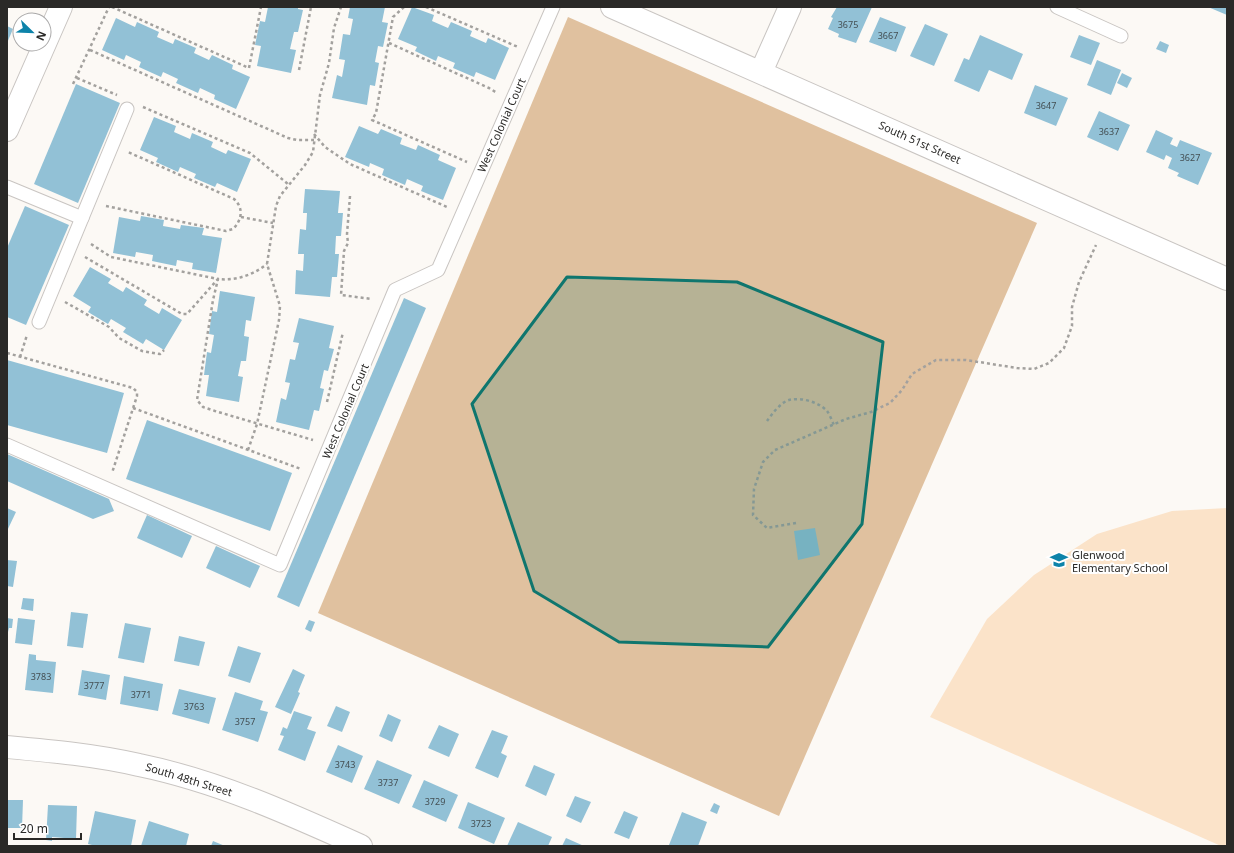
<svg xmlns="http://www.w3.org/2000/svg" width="1234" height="853" viewBox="0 0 1234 853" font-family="'Noto Sans',sans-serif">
<rect width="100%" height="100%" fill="#fcf9f5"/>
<polygon fill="#fbe3c9" points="1227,508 1227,846 1221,846 930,717 987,619 1034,575 1097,534 1172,511"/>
<polygon fill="#e0c19f" points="568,17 1037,223 779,816 318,613"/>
<g fill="#92c1d6">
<polygon points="268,7 298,7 298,9 303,10 298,32 294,32 290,49 296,50 291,73 257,66 261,46 255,45 260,21 265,22"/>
<polygon points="350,7 385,7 382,22 388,23 383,47 378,46 375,62 379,63 375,86 370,85 367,105 332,98 337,75 342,77 345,60 339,59 343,34 350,35 353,19 348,18"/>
<polygon points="412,7 434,15 432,21 448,28 451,22 472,31 470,36 486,43 488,38 509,48 495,80 476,72 474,77 453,68 455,63 438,56 436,61 415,51 417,47 398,39"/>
<polygon points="837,7 872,7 856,43 838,37 839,34 828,29 833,18 831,17"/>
<polygon points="1208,7 1227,7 1227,15"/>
<polygon points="880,17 906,27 896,52 869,42"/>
<polygon points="116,18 135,27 137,22 159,32 157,37 173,44 175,39 196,48 194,53 209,60 212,55 233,65 232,69 250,77 236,109 214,99 215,95 200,88 198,93 176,83 178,79 163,72 161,77 139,67 141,62 126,55 124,60 102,50"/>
<polygon points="925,24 948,34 934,66 910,56"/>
<polygon points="7,26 13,29 7,43"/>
<polygon points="980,35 1023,54 1012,80 989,70 979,92 954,81 964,58 969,60"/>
<polygon points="1079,35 1100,43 1091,65 1070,57"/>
<polygon points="1160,41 1169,45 1166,53 1156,49"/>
<polygon points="1097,60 1121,70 1111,95 1087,85"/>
<polygon points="1122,73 1132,78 1127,88 1117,83"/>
<polygon points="76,84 120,103 78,203 34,184"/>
<polygon points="1035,85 1068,98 1056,126 1024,113"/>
<polygon points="1099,111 1130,125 1118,151 1087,137"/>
<polygon points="154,117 176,126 174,132 190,139 192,133 213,142 211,147 226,154 228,150 251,159 237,192 217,183 215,187 194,178 196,174 180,167 178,172 156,162 158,158 140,150"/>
<polygon points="359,126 378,134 381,129 402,138 400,144 416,150 418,145 440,155 438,160 456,168 443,200 421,191 423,186 407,179 405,185 382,175 384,169 370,163 369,167 345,157"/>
<polygon points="1156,130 1173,138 1170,144 1177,147 1180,140 1212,153 1198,185 1177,176 1179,173 1168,168 1172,158 1166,155 1164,160 1146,152"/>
<polygon points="305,189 340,191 338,213 343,213 341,236 336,236 335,254 339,254 337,277 332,277 330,297 295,294 296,270 303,271 304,254 298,254 300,229 306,230 307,213 303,213"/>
<polygon points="25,206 69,225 26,325 7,317 7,248"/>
<polygon points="141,216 164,220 163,226 180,229 181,225 204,228 202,235 222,238 216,273 192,269 193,263 177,260 176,266 152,261 153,255 136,252 135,257 113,253 119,217 140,221"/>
<polygon points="90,267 111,279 108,283 123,292 126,287 147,300 144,305 159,314 162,308 182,320 164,350 146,339 143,344 123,332 126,328 111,319 108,324 88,312 91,307 73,296"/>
<polygon points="220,291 255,297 251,321 246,320 244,336 249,337 246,361 241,361 238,376 243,377 239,402 206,396 209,375 204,375 207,352 211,353 214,335 209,334 212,311 217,312"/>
<polygon points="404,298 426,308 299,607 277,597"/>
<polygon points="299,318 334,326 329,348 334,349 328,371 324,370 320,388 324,389 319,411 314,410 309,430 276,422 281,398 286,400 290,383 285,382 290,359 295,360 299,343 293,342"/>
<polygon points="7,360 124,393 107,453 7,425"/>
<polygon points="147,420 292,473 270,531 126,479"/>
<polygon points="7,454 109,499 114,511 93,519 7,481"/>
<polygon points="7,508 16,512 7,531"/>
<polygon points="147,515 192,536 182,558 137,538"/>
<polygon points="815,528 820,555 798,560 794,531"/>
<polygon points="216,546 260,566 250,588 206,568"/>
<polygon points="7,560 17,561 13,587 7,586"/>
<polygon points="23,598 34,599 33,611 21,609"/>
<polygon points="71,612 88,614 83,648 67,646"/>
<polygon points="7,618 13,619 12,628 9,628 8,632"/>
<polygon points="18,618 35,620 32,645 15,643"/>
<polygon points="309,620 315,622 311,632 305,629"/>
<polygon points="125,623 151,628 144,663 118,658"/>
<polygon points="179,636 205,642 199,666 174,661"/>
<polygon points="238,646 261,653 250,683 228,676"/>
<polygon points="29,654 36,655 36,660 56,662 53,693 25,690"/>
<polygon points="293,669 305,675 298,692 300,693 291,714 275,707"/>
<polygon points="82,670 110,675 106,700 78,695"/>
<polygon points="124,676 163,684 158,711 120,704"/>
<polygon points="179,689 216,698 209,724 172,714"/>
<polygon points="235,692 263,701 260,710 268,712 258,742 222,730"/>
<polygon points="336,706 350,712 342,732 327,726"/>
<polygon points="294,711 312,717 307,729 316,732 305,761 278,750 284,736 280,735 283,727 287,729"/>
<polygon points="388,714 401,720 392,742 379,736"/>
<polygon points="439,725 459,734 449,757 428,748"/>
<polygon points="492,730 508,736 501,753 507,756 498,778 475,768"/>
<polygon points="338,745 363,756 352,783 326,772"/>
<polygon points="377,760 412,775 399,804 364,789"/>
<polygon points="534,765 555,774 546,796 525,786"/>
<polygon points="424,780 458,795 446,822 412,807"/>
<polygon points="575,796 591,802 581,823 566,816"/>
<polygon points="7,800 23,800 22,828 7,828"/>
<polygon points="468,802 505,818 494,844 458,828"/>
<polygon points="714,803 720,806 717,814 710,811"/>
<polygon points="48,805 77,806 76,839 52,837 52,841 46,840"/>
<polygon points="95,811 136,820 131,846 96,846 88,844"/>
<polygon points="624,811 638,817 629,839 614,833"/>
<polygon points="682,812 707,822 698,846 669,845"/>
<polygon points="149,821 189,834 186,846 141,846"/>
<polygon points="518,822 552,837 548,846 507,846"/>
<polygon points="566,838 584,846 562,846"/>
<polygon points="213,841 225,846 211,846"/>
</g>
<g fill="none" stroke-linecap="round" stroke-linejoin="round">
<g stroke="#c9c5c2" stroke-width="15">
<g id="service">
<polyline points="1057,7 1121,36"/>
<polyline points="7,187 82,218"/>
<polyline points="39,322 127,109"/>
<polyline points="7,445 280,565 395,290 438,270 553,7"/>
</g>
</g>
<g stroke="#c9c5c2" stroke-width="24">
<g id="minor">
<polyline points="761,72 790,7"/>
<polyline points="7,130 61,7"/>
<path d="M7,747C51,751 96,755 139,765C217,781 290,814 361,846"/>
</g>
</g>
<g stroke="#c9c5c2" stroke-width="24">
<polyline id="tertiary" points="612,7 1227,279"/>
</g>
<g stroke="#a3a19e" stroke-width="2.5" stroke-dasharray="3 3" stroke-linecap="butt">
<polyline points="112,7 249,68 261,7"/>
<polyline points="404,7 393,17 376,113 372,120 467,162"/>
<polyline points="426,7 518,47"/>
<polyline points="389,43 489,88 497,93"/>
<polyline points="90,50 288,138 297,140 314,140"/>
<polyline points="299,70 311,7"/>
<polyline points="77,78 117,95"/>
<polyline points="73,84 109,7"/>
<polyline points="143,107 250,153 288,184"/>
<polyline points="314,134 325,147 350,164 447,207"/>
<polyline points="350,196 347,234 348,243 344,251 341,295 372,299"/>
<path d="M106,206L226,231L233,229C242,220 244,208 234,199L128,152"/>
<polyline points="241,217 273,223"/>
<polyline points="91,244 111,257 218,279 213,300 197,400 203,407 215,411 313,440"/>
<path d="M85,257L182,314H187L218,279C236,281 253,275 267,264"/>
<polyline points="65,302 109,327 119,338 142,351 160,354 164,350"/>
<polyline points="7,353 133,388 137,392 137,396 112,473"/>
<polyline points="20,357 27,335"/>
<polyline points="327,402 343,332"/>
<polyline points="133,408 301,469"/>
<path d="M767,421C772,414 781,402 789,400C801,397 819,402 827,411C830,415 832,421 834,425"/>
<polyline points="248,450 257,424 279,320 280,306 267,264 276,206 280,196 305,165 313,152 320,95 329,63 334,28 341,7"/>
<polyline points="796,523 767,528 753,515 754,489 763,462 775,450 846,419 871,412 890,403 902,390 912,374 936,360 966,360 1017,368 1034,369 1049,363 1064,348 1072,326 1072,307 1079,282 1096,245"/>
</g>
<use href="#service" stroke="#fff" stroke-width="13"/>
<use href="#minor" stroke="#fff" stroke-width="22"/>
<use href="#tertiary" stroke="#fff" stroke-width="22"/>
</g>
<path fill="#0f766e" fill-opacity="0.2" stroke="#0f766e" stroke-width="3" stroke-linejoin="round" d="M567,277L737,282L883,342L862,524L768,647L619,642L534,591L472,404Z"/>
<defs>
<g id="school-bare" transform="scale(1.38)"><path d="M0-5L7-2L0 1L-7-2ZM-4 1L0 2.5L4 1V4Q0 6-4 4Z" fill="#0d83a9" stroke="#fff" stroke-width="2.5" paint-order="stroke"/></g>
</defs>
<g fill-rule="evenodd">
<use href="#school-bare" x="1059" y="560"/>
</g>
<g text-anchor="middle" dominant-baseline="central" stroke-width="4" stroke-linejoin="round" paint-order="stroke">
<g font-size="9" fill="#444f53">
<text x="848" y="24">3675</text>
<text x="888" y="35">3667</text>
<text x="1046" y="105">3647</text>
<text x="1109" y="131">3637</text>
<text x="1190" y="157">3627</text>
<text x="41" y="676">3783</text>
<text x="94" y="685">3777</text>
<text x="141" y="694">3771</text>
<text x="194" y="706">3763</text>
<text x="245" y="721">3757</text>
<text x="345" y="764">3743</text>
<text x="388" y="782">3737</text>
<text x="435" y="801">3729</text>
<text x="481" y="823">3723</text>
</g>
<g font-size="11" fill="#2a2927" stroke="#fff">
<text transform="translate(501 125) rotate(-66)">West Colonial Court</text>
<text transform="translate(920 142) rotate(24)">South 51st Street</text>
<text transform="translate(345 411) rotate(-67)">West Colonial Court</text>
<text transform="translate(189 779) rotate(17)">South 48th Street</text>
</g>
<g font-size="11" fill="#2a2927" stroke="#fff" text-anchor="start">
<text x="1072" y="554">Glenwood<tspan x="1072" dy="13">Elementary School</tspan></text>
</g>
</g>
<rect width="1234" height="853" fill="none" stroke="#2a2927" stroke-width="16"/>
<g transform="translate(32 32) rotate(113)"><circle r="19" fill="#ffffff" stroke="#aaa9a9"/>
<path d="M0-3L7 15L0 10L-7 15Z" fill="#0d83a9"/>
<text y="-6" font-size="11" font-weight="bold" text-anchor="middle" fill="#2a2927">N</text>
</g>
<path d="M14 833v6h67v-6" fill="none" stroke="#2a2927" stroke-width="2"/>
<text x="20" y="833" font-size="12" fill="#2a2927" stroke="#ffffff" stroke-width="3" paint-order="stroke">20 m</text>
</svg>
